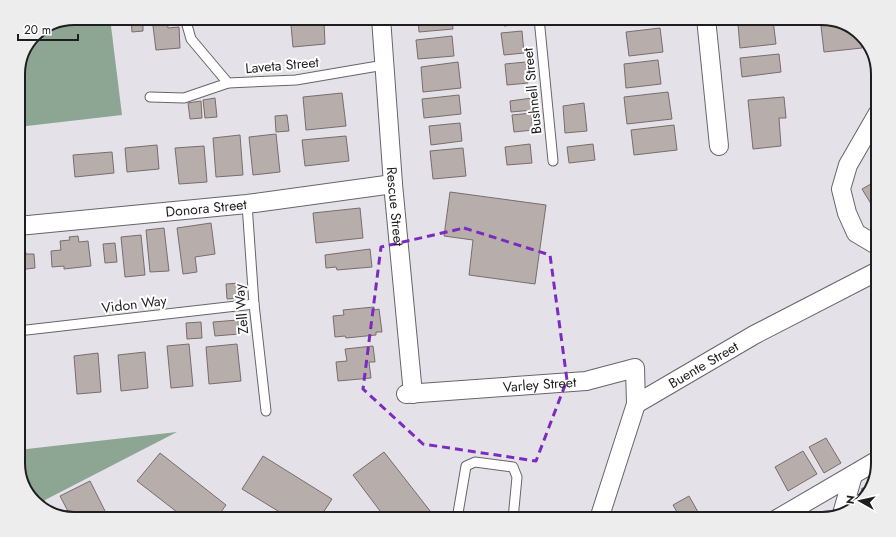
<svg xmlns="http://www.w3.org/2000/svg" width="896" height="537" viewBox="0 0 896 537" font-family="Jost,sans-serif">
<rect width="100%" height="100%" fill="#e5e1e9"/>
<g fill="#8ca693">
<polygon points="74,18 110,18 122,115 18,127 18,70 34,34"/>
<polygon points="177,432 45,500 48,512 26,491 18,467 18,450"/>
</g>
<g fill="#b7adab" stroke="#776d6c">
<polygon points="131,18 143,18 143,31 132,32"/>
<polygon points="152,18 167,18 168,28 179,27 180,48 156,50"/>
<polygon points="418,18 452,18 453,29 419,32"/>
<polygon points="503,18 522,18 522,24 504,26"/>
<polygon points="623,18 661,18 661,19 624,24"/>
<polygon points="773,20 776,44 740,48 738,24"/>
<polygon points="324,22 325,44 293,47 291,25"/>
<polygon points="844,24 850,26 861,36 862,48 824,52 821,26"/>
<polygon points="660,28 663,52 629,56 626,32"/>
<polygon points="522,31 524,53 504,55 501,33"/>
<polygon points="452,36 454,56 418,59 416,40"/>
<polygon points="779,54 781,72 742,77 740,58"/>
<polygon points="658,60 661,84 626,88 624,64"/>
<polygon points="458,62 461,88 423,92 421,67"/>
<polygon points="526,62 528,83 507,85 505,64"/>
<polygon points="668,92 672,119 627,124 624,97"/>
<polygon points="342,93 346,126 306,130 303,97"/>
<polygon points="459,95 461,114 424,118 422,99"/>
<polygon points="784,97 786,118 779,118 781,146 753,149 748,100"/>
<polygon points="215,98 217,117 205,118 203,100"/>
<polygon points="532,98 533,110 511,112 510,101"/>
<polygon points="201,101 202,118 190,119 188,103"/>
<polygon points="584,103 587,131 565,133 563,106"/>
<polygon points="531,113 533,130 514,132 512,115"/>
<polygon points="287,115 289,131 276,132 275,116"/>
<polygon points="460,123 462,141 431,145 429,126"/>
<polygon points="674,125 677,150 634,155 631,130"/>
<polygon points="276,134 280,172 253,175 249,137"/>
<polygon points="240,135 243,175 216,177 213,138"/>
<polygon points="346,136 349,161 305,166 302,140"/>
<polygon points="530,144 532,163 507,165 505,147"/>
<polygon points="593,144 595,160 569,163 567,147"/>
<polygon points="157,145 159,169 127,172 125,148"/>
<polygon points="204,146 207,182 179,184 175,148"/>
<polygon points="463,148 466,176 433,179 430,151"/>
<polygon points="112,152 114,173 75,177 73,155"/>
<polygon points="878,180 878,210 876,212 862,189"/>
<polygon points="450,192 546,205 535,284 469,275 473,240 444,236"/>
<polygon points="360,208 363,238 316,243 313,213"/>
<polygon points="211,223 215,254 195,257 197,272 183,274 177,228"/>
<polygon points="164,228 169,271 150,272 146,230"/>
<polygon points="141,235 145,275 125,277 121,237"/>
<polygon points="78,236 79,242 88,241 91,266 64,269 64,266 52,267 51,251 61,250 60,241 70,240 69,237"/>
<polygon points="115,243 117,262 105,263 103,244"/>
<polygon points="18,244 24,244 26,254 34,254 35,268 18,270"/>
<polygon points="370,249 372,267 337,270 336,267 326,268 325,255"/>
<polygon points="240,283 241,298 227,299 226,284"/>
<polygon points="374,307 374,310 379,309 382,332 376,332 376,335 346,338 345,336 335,337 333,316 344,315 343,310"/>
<polygon points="238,320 239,334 215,336 213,322"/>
<polygon points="201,322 202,338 187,339 186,323"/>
<polygon points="189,344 193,386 171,388 167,346"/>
<polygon points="237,344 241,381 209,384 206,347"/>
<polygon points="373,346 375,362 369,362 371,378 338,381 336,362 347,361 345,349"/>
<polygon points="145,352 148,388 121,391 118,355"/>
<polygon points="98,353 101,392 77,394 74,356"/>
<polygon points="826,438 841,463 824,473 809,447"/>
<polygon points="803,451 817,474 788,491 775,467"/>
<polygon points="384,452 434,516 430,519 386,519 353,475"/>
<polygon points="160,453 226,505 216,519 186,519 137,481"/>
<polygon points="263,456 332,499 319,519 291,519 242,489"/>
<polygon points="90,481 109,519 72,519 60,496"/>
<polygon points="862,488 871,489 859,502"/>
<polygon points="689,496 702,519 681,519 673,505"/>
</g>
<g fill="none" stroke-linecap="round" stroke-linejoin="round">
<g stroke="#68646b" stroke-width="11">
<g id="lane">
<polyline points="185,18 191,39 228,83"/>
<polyline points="539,18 553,161"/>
<polyline points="150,97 184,98 228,83 296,80 384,65"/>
<polyline points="247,204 254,304 266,411"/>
<polyline points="18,331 254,304"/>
<polyline points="457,519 466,466 475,462 513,467 517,477 513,519"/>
</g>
</g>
<g stroke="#68646b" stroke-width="20">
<g id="street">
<path id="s1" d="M381,18L393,184L413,394"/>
<polyline points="706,18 719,146"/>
<polyline points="878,113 848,165 841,189 847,213 856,233 878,246"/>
<path id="s2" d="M18,226L247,204L393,184"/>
<path id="s3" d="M406,394L586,381L635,368L636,404L599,519"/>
<path id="s4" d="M636,404L754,335L878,271"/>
<polyline points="842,514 853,475"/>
<polyline points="777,519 878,460"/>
</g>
</g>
<use href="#lane" stroke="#fff" stroke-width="9"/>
<use href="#street" stroke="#fff" stroke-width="18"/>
</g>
<path fill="none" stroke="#7b2cbf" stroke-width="3" stroke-dasharray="8 5" stroke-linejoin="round" d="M464,228L550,255L567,380L536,461L423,444L363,389L381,247Z"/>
<g text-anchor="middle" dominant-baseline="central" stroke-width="4" stroke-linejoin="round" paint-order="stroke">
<g font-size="14" fill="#1e1d20" stroke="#fff">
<text transform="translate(282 65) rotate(-5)">Laveta Street</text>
<text transform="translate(532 91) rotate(-96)">Bushnell Street</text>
<text stroke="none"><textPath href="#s1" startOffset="189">Rescue Street</textPath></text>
<text stroke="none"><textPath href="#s2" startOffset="189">Donora Street</textPath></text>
<text transform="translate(134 304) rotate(-7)">Vidon Way</text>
<text transform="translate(241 309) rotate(-95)">Zell Way</text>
<text stroke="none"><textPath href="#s4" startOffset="78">Buente Street</textPath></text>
<text stroke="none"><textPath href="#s3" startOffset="134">Varley Street</textPath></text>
</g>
</g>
<path d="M0 0H896V537H0ZM74 25H822A49 49 0 0 1 871 74V463A49 49 0 0 1 822 512H74A49 49 0 0 1 25 463V74A49 49 0 0 1 74 25Z" fill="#ededed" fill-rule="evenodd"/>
<path fill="none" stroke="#1e1d20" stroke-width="2" d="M74 25H822A49 49 0 0 1 871 74V463A49 49 0 0 1 822 512H74A49 49 0 0 1 25 463V74A49 49 0 0 1 74 25Z"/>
<g transform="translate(860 501) rotate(278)" stroke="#ffffff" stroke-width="3" paint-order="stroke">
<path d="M0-3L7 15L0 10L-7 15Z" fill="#1e1d20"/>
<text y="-6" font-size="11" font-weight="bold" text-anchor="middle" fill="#1e1d20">N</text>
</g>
<path d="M18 34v6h60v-6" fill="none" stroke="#1e1d20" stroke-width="2"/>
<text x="24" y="34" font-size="12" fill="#1e1d20" stroke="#ffffff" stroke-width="3" paint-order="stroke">20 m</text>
</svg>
